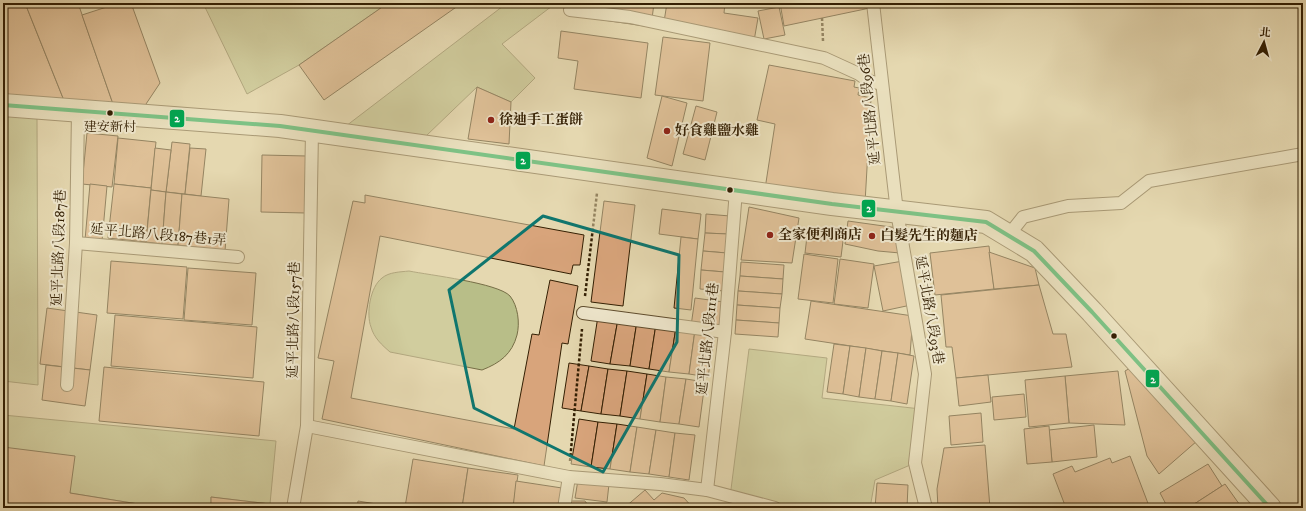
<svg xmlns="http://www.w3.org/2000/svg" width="1306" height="511" viewBox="0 0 1306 511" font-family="'IM FELL DW Pica','Noto Serif TC',serif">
<rect width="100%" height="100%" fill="#e5d8b0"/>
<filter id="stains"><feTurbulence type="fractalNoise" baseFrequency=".005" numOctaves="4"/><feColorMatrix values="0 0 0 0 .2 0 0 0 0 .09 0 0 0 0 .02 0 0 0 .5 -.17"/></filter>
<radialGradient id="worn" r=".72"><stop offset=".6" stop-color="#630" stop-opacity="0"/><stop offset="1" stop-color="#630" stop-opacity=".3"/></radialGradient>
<g fill="#b8be88" stroke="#766e46">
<polygon points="203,3 388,3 299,65 247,94"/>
<polygon points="507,3 556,3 502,44 535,78 511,102 477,87 426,136 346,126"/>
<polygon points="3,113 37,116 38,385 3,381"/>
<path d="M409,271C429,275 498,283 510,296C518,306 520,323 517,335C512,354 500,363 482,370L390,352C382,345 374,338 371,327C366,314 370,287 382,278C389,272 400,272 409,271Z"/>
<polygon points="749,349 827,358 822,398 921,409 915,463 875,480 870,508 775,508 730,497"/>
<polygon points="3,415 276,441 270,504 211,497 211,508 163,508 70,493 3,447"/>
</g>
<g fill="#d8a47b" stroke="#331f03">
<polygon points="3,3 25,3 65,103 3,98"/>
<polygon points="25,3 78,3 113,104 65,103"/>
<polygon points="119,3 131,3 160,83 144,107 113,104 82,15"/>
<polygon points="388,3 462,3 324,100 299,65"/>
<polygon points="592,3 654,3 651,27 590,18"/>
<polygon points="667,3 725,3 724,13 758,18 754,41 663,28"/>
<polygon points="780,3 869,3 870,8 784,26"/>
<polygon points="779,7 785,35 764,39 758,11"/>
<polygon points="561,31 648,43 641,98 574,89 578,61 558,58"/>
<polygon points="663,37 710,43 703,101 655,95"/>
<polygon points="769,65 855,81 854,87 859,88 858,95 871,98 865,203 765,189 775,124 757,120"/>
<polygon points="477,87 511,102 509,144 468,139"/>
<polygon points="662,96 687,103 672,166 647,158"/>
<polygon points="696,106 717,112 705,160 683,154"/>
<polygon points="87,133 118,136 112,187 82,184"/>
<polygon points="118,138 156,142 151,188 114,184"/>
<polygon points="172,142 190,144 185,194 166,192"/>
<polygon points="155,148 171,150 166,192 151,190"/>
<polygon points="190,148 206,149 201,196 185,194"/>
<polygon points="262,155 307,156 306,213 261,212"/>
<polygon points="90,184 107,186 102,241 85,240"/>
<polygon points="114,184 151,188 146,242 108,238"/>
<polygon points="151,190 166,192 162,244 146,242"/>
<polygon points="166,192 182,194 178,245 162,244"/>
<polygon points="182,194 229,199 225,251 178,245"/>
<polygon points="365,195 584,235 580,265 573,265 571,274 380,236 351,398 514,429 532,334 539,335 550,280 578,286 568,344 562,343 544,466 322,419 334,361 318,358 353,201 365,203"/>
<polygon points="604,201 635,205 623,306 591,302"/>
<polygon points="749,207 799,218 792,263 741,260"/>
<polygon points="662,209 701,214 698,239 659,234"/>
<polygon points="706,214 730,216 728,234 705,233"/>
<polygon points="848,221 898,228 900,253 878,251 845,244"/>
<polygon points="808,228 844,233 841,257 805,253"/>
<polygon points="705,233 728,234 727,253 703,251"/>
<polygon points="681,237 698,239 691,310 674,308"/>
<polygon points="989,246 994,289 935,295 930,253"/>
<polygon points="703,251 727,253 725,272 701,270"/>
<polygon points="989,252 1035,268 1039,285 994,289"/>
<polygon points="804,254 838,259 833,303 798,299"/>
<polygon points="840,259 874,264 868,308 834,304"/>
<polygon points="111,261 187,267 183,319 107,313"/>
<polygon points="903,261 911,305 883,311 874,266"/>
<polygon points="741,262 784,265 783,279 740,276"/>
<polygon points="188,268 256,273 252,325 184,320"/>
<polygon points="701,270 725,272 724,291 700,289"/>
<polygon points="740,276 783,279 782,294 738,291"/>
<polygon points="1039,285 1053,334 1066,334 1072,367 956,378 952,347 946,347 941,295"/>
<polygon points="738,291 782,294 780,308 737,305"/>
<polygon points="695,298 724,302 720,331 691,326"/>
<polygon points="811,301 913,316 910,355 805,339"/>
<polygon points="737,305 780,308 779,323 736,320"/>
<polygon points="47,308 97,315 90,370 40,364"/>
<polygon points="115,315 257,327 253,378 111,366"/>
<polygon points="598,316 618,319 610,364 591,361"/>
<polygon points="618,319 637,321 630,366 610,364"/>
<polygon points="736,320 779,323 778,337 735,334"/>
<polygon points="637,321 656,324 649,369 630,366"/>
<polygon points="656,324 676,327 669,372 649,369"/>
<polygon points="676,327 695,330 689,374 669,372"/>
<polygon points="695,330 715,333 708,377 689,374"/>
<polygon points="834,344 850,346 843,394 827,392"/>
<polygon points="850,346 866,348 859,397 843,394"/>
<polygon points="866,348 882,351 875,399 859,397"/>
<polygon points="882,351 898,353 891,401 875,399"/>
<polygon points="898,353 914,356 907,404 891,401"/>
<polygon points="569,363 589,366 581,411 562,408"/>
<polygon points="46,365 90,370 85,406 42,400"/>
<polygon points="589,366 608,369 601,414 581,411"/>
<polygon points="104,367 264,382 259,436 99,421"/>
<polygon points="1132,367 1197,441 1159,474 1147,456 1125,371"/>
<polygon points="608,369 627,371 620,416 601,414"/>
<polygon points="627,371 647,374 640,419 620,416"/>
<polygon points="1118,371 1125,425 1069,423 1065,376"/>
<polygon points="647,374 666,377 660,422 640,419"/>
<polygon points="988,375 991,402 959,406 956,378"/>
<polygon points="1065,376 1069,423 1029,427 1025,380"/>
<polygon points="666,377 686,379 679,424 660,422"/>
<polygon points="686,379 705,382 699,427 679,424"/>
<polygon points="1024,394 1026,417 994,420 992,397"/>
<polygon points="981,413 983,442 951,445 949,416"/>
<polygon points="579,419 598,422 591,467 571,464"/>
<polygon points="598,422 617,424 610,469 591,467"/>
<polygon points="617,424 637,427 630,472 610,469"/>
<polygon points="1094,425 1097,457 1052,462 1049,430"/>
<polygon points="1049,426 1052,462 1027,464 1024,429"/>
<polygon points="637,427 656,430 649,474 630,472"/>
<polygon points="656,430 675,433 669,477 649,474"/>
<polygon points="675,433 695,435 689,480 669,477"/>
<polygon points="985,445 990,508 938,508 937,489 944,448"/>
<polygon points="3,447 75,456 70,493 163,508 3,508"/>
<polygon points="1130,456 1149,506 1143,508 1066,508 1053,474 1072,466 1075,472 1110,458 1112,463"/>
<polygon points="413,459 468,468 462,508 405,507"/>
<polygon points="1208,464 1222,486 1188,508 1168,508 1160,493"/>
<polygon points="468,468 518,475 513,508 462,508"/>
<polygon points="578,480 609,484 607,502 575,498"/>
<polygon points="516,481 562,488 558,508 513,508"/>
<polygon points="877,483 908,485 907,508 875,508"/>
<polygon points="1225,484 1242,508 1188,508 1222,486"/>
<polygon points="645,490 654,500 662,493 684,498 693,508 624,508"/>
<polygon points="211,497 270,504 270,508 211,508"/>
<polygon points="358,501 401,508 357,508"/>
<polygon points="569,501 585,501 590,508 568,508"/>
<polygon points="731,504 749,508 730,508"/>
</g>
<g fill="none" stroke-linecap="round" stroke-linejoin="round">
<g stroke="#604d2e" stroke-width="14">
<g id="service">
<polyline points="873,3 897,212 925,374 915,463 926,508"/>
<polyline points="570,10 630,17 824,58 859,74 869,81 882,84"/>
<polyline points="1008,236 1023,217 1068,206 1121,203 1149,181 1303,154"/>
<polyline points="76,243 238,257"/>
<polyline points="583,313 725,332"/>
<polyline points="67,385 76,243 78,111"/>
<polyline points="307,426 569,477 660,484 707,490 775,508"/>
<polyline points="707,490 725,332 736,190"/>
<polyline points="293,508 307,426 312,131"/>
<polyline points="564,508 569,477"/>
</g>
</g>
<g stroke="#604d2e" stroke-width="24">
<polyline id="tertiary" points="3,105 280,126 832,204 986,222 1034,251 1092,312 1270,508"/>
</g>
<g stroke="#331f03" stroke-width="2.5" stroke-dasharray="3 2" stroke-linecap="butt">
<polyline points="822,18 823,41"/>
<polyline points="585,296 597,193"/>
<polyline points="570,461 582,329"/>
</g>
<use href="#service" stroke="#eee6cc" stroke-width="12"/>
<use href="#tertiary" stroke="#eee6cc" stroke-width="22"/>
<g stroke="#eee6cc" stroke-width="7">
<polyline id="bus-1" points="3,105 280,126 832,204 986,222 1034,251 1092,312 1270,508"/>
</g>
<use href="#bus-1" stroke="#00a651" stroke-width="4"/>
</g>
<path d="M0 0H1306V511H0ZM543,216L679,255L677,342L603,472L474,408L449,290Z" fill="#e5d8b0" fill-opacity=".55" fill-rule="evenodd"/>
<path fill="none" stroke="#0f766e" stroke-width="3" stroke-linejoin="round" d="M543,216L679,255L677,342L603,472L474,408L449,290Z"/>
<g fill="#331f03" stroke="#eee6cc" stroke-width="1.5">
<circle cx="110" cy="113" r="3.5"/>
<circle cx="730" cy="190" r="3.5"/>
<circle cx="1114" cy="336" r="3.5"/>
</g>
<g fill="#8f2418" stroke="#eee6cc" stroke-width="1.5">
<circle cx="491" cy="120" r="4"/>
<circle cx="667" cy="131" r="4"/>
<circle cx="770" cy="235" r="4"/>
<circle cx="872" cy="236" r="4"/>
</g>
<g text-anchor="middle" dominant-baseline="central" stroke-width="4" stroke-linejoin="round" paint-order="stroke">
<g font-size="13" fill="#331f03" stroke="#eee6cc">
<text x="110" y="127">建安新村</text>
</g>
<g font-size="14" fill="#331f03" stroke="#eee6cc">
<text transform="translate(870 109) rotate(-96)">延平北路八段96巷</text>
<text transform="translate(158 235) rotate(5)">延平北路八段187巷1弄</text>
<text transform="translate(59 248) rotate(-88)">延平北路八段187巷</text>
<text transform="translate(929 310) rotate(80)">延平北路八段93巷</text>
<text transform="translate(294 320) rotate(-89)">延平北路八段157巷</text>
<text transform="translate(708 339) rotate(-84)">延平北路八段111巷</text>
</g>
<g font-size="14" font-weight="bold" fill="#331f03" stroke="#eee6cc" text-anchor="start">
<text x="499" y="120">徐迪手工蛋餅</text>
<text x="675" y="131">好食雞鹽水雞</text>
<text x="778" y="235">全家便利商店</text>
<text x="880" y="236">白髮先生的麵店</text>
</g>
</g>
<g stroke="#eee6cc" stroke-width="1.5">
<rect x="169" y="109" width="16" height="19" rx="4" fill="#00a651"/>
<rect x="515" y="151" width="16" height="19" rx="4" fill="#00a651"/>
<rect x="861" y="199" width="15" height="19" rx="4" fill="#00a651"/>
<rect x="1145" y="369" width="15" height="19" rx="4" fill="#00a651"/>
</g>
<g font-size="11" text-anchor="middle" font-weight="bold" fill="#fff">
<text x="177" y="122">2</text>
<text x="523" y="164">2</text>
<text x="869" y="212">2</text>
<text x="1153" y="383">2</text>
</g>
<rect width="1306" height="511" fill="none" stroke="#e5d8b0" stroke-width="16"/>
<rect x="4" y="4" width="1298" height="503" fill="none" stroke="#331f03" stroke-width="2"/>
<rect x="8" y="8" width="1290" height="495" fill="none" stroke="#331f03"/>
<g transform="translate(1264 42) rotate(6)" stroke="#eee6cc" stroke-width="3" paint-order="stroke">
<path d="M0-3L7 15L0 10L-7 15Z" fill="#331f03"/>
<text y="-6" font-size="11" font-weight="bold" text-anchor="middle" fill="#331f03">北</text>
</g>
<rect width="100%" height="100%" filter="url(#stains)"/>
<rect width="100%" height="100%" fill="url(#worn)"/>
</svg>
